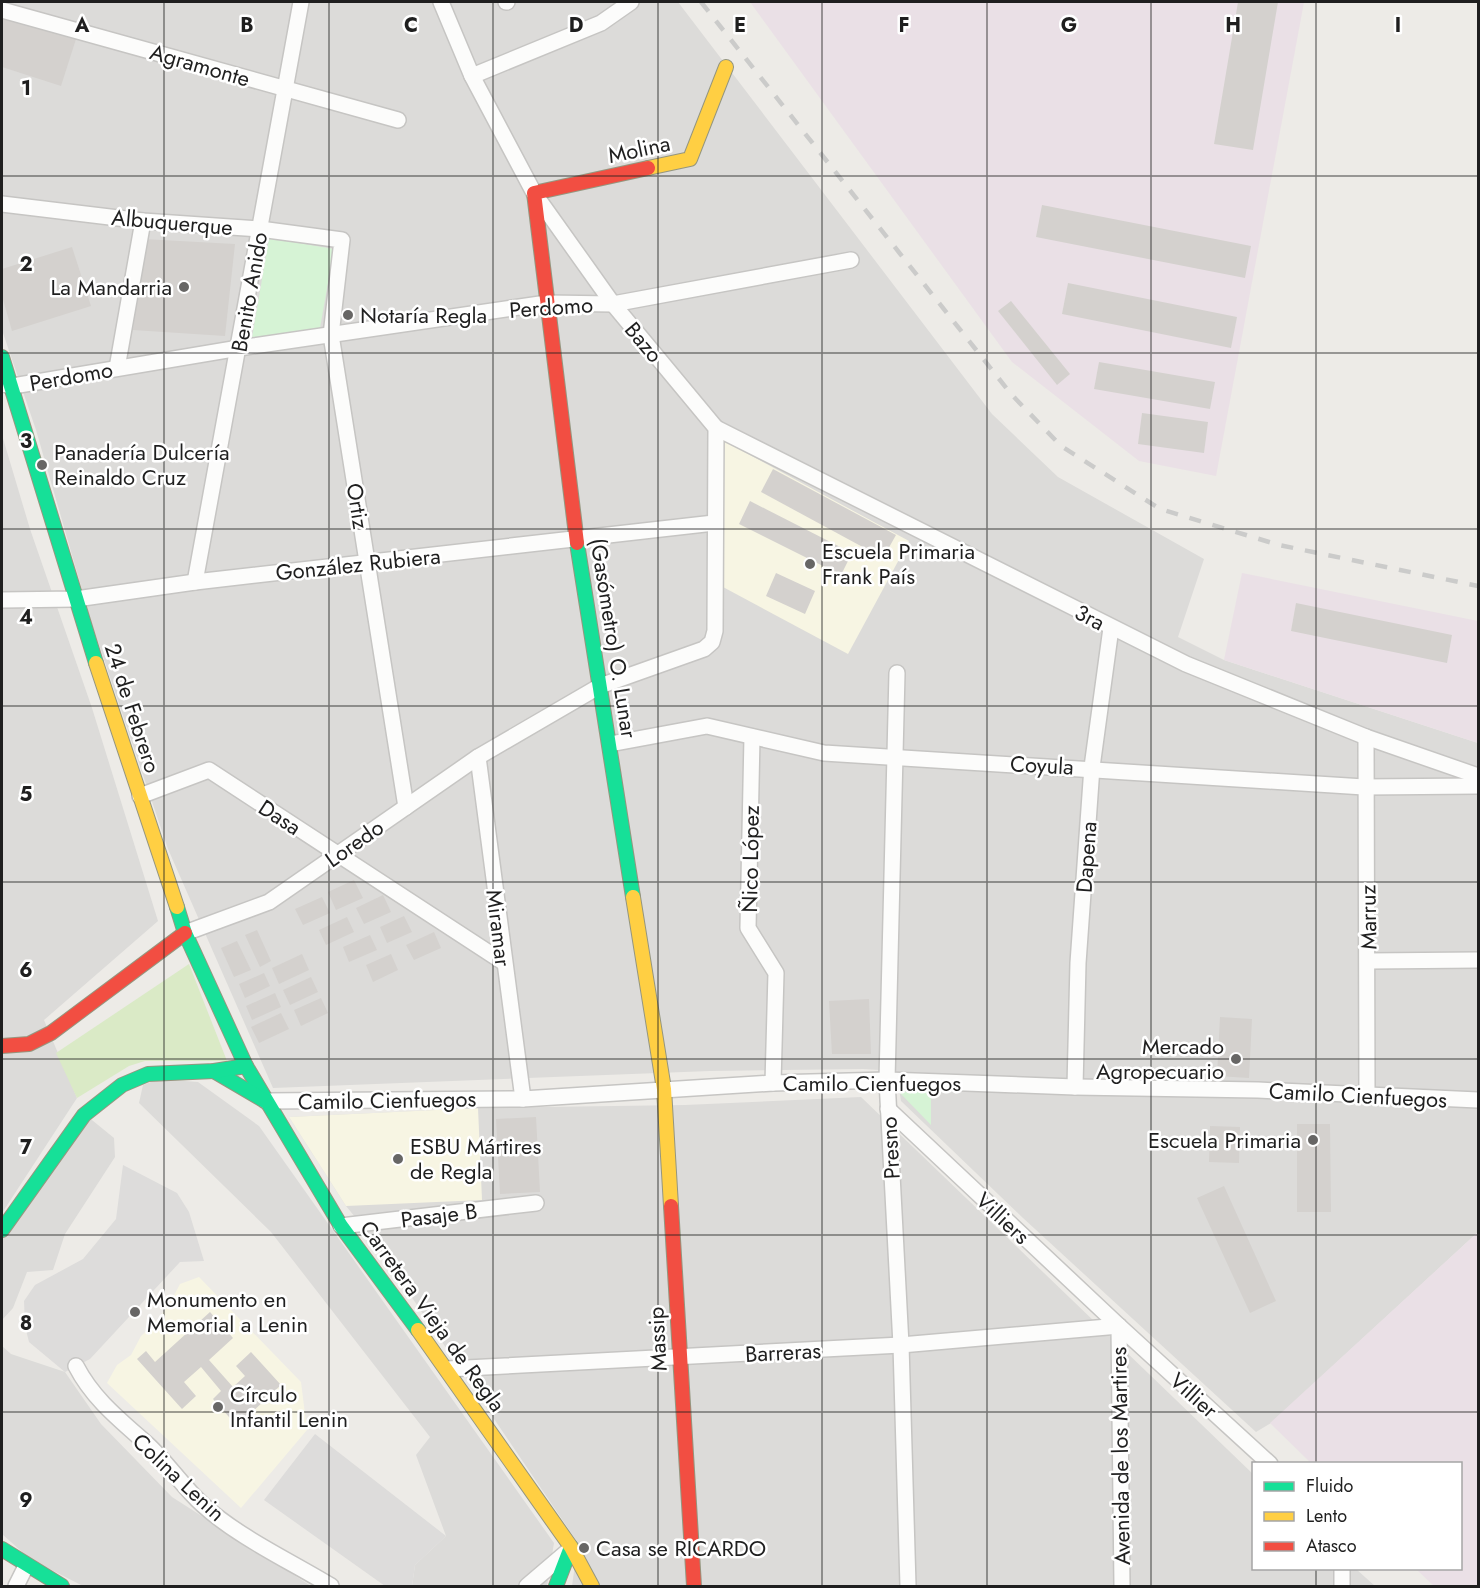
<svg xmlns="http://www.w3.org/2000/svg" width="1480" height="1588" viewBox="0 0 1480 1588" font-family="Jost,sans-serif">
<rect width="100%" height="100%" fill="#edebe7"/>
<g fill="#dcdbd9">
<polygon points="2,2 678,2 992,414 1058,477 1204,559 1178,637 1224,660 1478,743 1478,1232 1271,1423 1256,1432 1023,1218 901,1101 896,1071 863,1069 710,1071 273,1088 168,849 91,621 36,430 2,330"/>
<polygon points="2,435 30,529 92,708 158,921 44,1020 77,1098 2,1213"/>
<polygon points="159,1079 198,1082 259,1126 554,1543 547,1586 412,1586 415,1565 446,1536 416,1455 430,1437 271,1232 139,1103 143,1085"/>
<polygon points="861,1097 1253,1474 1254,1568 1356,1569 1375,1586 572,1586 578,1543 369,1234 346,1206 289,1117 478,1108 685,1105"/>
<polygon points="87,1116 114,1138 115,1157 65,1234 53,1270 27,1272 13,1308 2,1320 2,1238"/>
<polygon points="2,1346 11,1354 65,1372 101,1424 172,1497 311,1586 83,1586 30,1559 2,1534"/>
</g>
<g fill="#eae0e6">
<polygon points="750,2 1304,2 1216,476 1139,461 1012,362"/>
<polygon points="1242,573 1478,621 1478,743 1224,660"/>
<polygon points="1478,1232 1478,1586 1434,1586 1416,1569 1460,1568 1460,1464 1311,1463 1270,1423"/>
</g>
<g fill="#f7f5e3">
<polygon points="724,441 909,541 848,654 723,587"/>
<polygon points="478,1108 482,1200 346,1206 289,1117"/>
<polygon points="199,1277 301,1382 307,1430 241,1508 107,1383 117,1365 131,1355 141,1336 155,1323 170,1303 180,1284"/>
</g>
<polygon fill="#daeac6" points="189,964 227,1061 145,1061 129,1066 77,1098 56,1053"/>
<g fill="#d6f3d5">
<polygon points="269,238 334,249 320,328 252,338"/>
<polygon points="899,1092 931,1092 931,1125"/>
</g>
<g fill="#dddcdb">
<polygon points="123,1165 177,1193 189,1212 204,1261 180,1262 90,1359 65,1372 29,1342 25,1326 24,1301 35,1285 83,1259 116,1219"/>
<polygon points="315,1434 446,1536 415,1565 412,1586 385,1586 264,1500"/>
</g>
<g fill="#d4d1ce">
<polygon points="1238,2 1278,2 1253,150 1214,144"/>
<polygon points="2,14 76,39 61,86 2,67"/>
<polygon points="1042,205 1251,246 1245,278 1036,237"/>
<polygon points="143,239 235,244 225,336 133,330"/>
<polygon points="72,247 91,306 12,331 2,296 2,269"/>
<polygon points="1068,283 1237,317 1231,348 1062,314"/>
<polygon points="1011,301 1070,374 1057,385 998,311"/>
<polygon points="1099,362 1215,382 1210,409 1094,389"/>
<polygon points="1142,413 1208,422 1204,453 1138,444"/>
<polygon points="773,469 896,535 883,558 761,492"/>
<polygon points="750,501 852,553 841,575 739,524"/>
<polygon points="776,573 815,591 805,614 766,596"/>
<polygon points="1296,603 1452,635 1447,663 1291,631"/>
<polygon points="354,880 363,898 336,910 328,892"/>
<polygon points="383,895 391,912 364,924 356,908"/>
<polygon points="322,897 330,913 303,925 295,909"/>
<polygon points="404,916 412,932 387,943 380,927"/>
<polygon points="347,917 354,932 326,945 319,930"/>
<polygon points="257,930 271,961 260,967 245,935"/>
<polygon points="434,932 441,948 414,960 406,945"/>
<polygon points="370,935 377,950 349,962 343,947"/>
<polygon points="237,941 251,970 234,977 221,948"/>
<polygon points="302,954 309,970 279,984 272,968"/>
<polygon points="391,954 398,970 373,982 366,965"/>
<polygon points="264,973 270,986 245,998 239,984"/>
<polygon points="311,977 318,992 290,1005 283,990"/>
<polygon points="275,993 281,1007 252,1020 246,1006"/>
<polygon points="321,998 328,1013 301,1026 294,1010"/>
<polygon points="869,999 871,1054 832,1054 829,1001"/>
<polygon points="281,1013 289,1029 259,1043 251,1027"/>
<polygon points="1220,1017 1252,1019 1249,1078 1217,1076"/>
<polygon points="536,1117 540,1192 500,1194 496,1119"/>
<polygon points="1297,1124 1330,1124 1331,1212 1297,1212"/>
<polygon points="1210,1126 1240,1127 1239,1163 1209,1162"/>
<polygon points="1224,1186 1276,1301 1250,1313 1197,1198"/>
<polygon points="210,1312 233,1338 209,1360 233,1387 245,1376 236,1366 251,1352 281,1385 237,1426 213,1399 221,1391 201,1367 184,1382 196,1396 182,1409 137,1359 146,1351 155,1362"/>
</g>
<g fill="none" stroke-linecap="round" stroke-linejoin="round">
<g stroke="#c6c5c3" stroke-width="18">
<g id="street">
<polyline points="506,2 507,2"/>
<polyline points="2,10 398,120"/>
<polyline points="472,76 601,23 631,2"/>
<polyline points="2,204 143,221 260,229 342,240 331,335 406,807"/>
<polyline points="117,368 143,221"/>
<polyline points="2,384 13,386 239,348 547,303 613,304 851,260"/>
<polyline points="716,428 1186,664 1366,737 1478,776"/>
<polyline points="195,582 301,2"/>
<polyline points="2,600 76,599 195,582 714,523"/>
<polyline points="897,673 887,1080 901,1345 908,1586"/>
<polyline points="752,737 748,928 776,973 773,1083"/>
<polyline points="1366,737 1367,1097"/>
<polyline points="610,744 707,726 824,753 1364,787 1478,786"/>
<polyline points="478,757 523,1099"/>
<polyline points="140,796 209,770 503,962"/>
<polyline points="185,933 269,902 478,757 600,686 704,649 712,642 715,631 716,428 613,304 534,193 472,76 441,2"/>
<polyline points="1369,961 1478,960"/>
<polyline points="1075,1087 1078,963 1092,767 1111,628"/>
<polyline points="266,1101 523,1099 773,1083 887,1080 1075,1087 1258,1090 1478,1100"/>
<polyline points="888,1109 1119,1326 1270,1464"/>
<polyline points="341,1226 536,1203"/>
<polyline points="1119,1326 1122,1586"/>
<path d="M76,1366C93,1399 120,1420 147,1444C167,1462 182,1486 203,1505C238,1537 290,1561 331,1586"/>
<polyline points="447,1369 901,1345 1119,1326"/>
<polyline points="1342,1568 1342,1586"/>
<polyline points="16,1586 26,1566"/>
<polyline points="527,1586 568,1551"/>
</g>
</g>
<g stroke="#95967f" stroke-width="16">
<g id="fast">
<polyline points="2,357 96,663"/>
<polyline points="577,543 633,897"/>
<polyline points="177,907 185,933 246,1066 341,1226 418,1330"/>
<polyline points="214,1071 265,1101"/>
<polyline points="2,1230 84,1115 122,1085 148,1074 214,1071 246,1066"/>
<polyline points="2,1549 62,1586"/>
<polyline points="556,1586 571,1547"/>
</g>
</g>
<g stroke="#95967f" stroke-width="16">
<g id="slow">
<polyline points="648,168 690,159 726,67"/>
<polyline points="96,663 177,907"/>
<polyline points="633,897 664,1089 671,1206"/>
<polyline points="418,1330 571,1547 592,1586"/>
</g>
</g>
<g stroke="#95967f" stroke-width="16">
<g id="jam">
<polyline points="577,543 534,193 648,168"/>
<polyline points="2,1046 29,1044 51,1033 185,933"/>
<polyline points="671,1206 694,1586"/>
</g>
</g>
<use href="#street" stroke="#fcfcfb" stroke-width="15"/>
<use href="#fast" stroke="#16e098" stroke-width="14"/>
<use href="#slow" stroke="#ffcf43" stroke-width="14"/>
<use href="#jam" stroke="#f24e42" stroke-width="14"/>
<polyline stroke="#cbcbca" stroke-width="4.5" stroke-dasharray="12 12" stroke-linecap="butt" points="701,2 1011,394 1061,446 1160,509 1279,545 1478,586"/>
</g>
<path fill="none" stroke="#1f1f1f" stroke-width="1.5" stroke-opacity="0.55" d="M164,2V1586M329,2V1586M493,2V1586M658,2V1586M822,2V1586M987,2V1586M1151,2V1586M1316,2V1464M2,176H1478M2,353H1478M2,529H1478M2,706H1478M2,882H1478M2,1059H1478M2,1235H1478M2,1412H1478M1316,1568V1586"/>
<g fill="#676665" stroke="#fff" stroke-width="2">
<circle cx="184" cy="287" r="6"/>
<circle cx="348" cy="315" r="6"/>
<circle cx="42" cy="465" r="6"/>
<circle cx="810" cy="564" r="6"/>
<circle cx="1236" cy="1059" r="6"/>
<circle cx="1313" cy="1140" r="6"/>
<circle cx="398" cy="1159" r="6"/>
<circle cx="135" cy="1312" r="6"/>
<circle cx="218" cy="1407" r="6"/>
<circle cx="584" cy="1548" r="6"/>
</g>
<g text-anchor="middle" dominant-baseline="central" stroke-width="5" stroke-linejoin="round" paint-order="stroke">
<g font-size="22" fill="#1f1f1f" stroke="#fff">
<text transform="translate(200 65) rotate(16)">Agramonte</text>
<text transform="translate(639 149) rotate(-12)">Molina</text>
<text transform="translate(172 222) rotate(5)">Albuquerque</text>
<text transform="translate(249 292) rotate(-80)">Benito Anido</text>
<text transform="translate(551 307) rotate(-4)">Perdomo</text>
<text transform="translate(644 342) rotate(50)">Bazo</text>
<text transform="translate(71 376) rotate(-10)">Perdomo</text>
<text transform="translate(358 506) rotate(81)">Ortiz</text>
<text transform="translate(358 564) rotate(-6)">González Rubiera</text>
<text transform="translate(1090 617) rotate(27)">3ra</text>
<text transform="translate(614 638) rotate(81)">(Gasómetro) O. Lunar</text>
<text transform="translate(133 708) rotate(72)">24 de Febrero</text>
<text transform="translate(1042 765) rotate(3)">Coyula</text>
<text transform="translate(280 817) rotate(33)">Dasa</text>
<text transform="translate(354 843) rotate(-35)">Loredo</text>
<text transform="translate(1086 857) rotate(-86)">Dapena</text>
<text transform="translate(750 859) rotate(-89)">Ñico López</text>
<text transform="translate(1368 917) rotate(-91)">Marruz</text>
<text transform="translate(499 928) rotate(83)">Miramar</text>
<text x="872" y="1083">Camilo Cienfuegos</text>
<text transform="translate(1358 1095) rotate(3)">Camilo Cienfuegos</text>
<text transform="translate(387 1100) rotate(-1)">Camilo Cienfuegos</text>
<text transform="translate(890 1148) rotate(-93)">Presno</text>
<text transform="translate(439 1215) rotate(-7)">Pasaje B</text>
<text transform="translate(1003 1218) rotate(43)">Villiers</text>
<text transform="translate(433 1316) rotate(54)">Carretera Vieja de Regla</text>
<text transform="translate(657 1339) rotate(-93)">Massip</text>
<text transform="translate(783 1352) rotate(-3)">Barreras</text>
<text transform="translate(1194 1395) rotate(42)">Villier</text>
<text transform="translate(1120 1456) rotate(-91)">Avenida de los Martires</text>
<text transform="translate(179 1477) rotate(43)">Colina Lenin</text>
</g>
<g font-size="22" fill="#1f1f1f" stroke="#fff" text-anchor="start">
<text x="172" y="287" text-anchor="end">La Mandarria</text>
<text x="360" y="315">Notaría Regla</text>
<text x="54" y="452">Panadería Dulcería<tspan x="54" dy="25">Reinaldo Cruz</tspan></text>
<text x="822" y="551">Escuela Primaria<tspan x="822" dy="25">Frank País</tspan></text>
<text x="1224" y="1046" text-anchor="end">Mercado<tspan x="1224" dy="25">Agropecuario</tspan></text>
<text x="1301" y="1140" text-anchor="end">Escuela Primaria</text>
<text x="410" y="1146">ESBU Mártires<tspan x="410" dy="25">de Regla</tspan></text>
<text x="147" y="1299">Monumento en<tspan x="147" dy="25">Memorial a Lenin</tspan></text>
<text x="230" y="1394">Círculo<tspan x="230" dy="25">Infantil Lenin</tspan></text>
<text x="596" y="1548">Casa se RICARDO</text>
</g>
</g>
<g font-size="20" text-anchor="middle" font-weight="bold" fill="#1f1f1f" stroke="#fff" stroke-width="5" stroke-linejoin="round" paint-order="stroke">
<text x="82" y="32">A</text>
<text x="247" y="32">B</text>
<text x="411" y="32">C</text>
<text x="576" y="32">D</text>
<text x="740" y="32">E</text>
<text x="904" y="32">F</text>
<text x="1069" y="32">G</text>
<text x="1233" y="32">H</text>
<text x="1398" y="32">I</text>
<text x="26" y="95">1</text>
<text x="26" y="271">2</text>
<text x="26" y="448">3</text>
<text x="26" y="624">4</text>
<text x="26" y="801">5</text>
<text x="26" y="977">6</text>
<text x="26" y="1154">7</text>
<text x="26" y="1330">8</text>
<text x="26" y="1507">9</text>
</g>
<rect width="1480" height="1588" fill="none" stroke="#1f1f1f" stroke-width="6"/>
<rect x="1252" y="1462" width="210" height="108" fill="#ffffff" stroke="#a5a5a5" stroke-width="1.5"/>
<rect x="1264" y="1482" width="30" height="9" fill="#16e098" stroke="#a5a5a5" stroke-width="1.5"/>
<text x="1306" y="1492" font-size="18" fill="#1f1f1f">Fluido</text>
<rect x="1264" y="1512" width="30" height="9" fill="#ffcf43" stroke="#a5a5a5" stroke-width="1.5"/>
<text x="1306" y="1522" font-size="18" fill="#1f1f1f">Lento</text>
<rect x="1264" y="1542" width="30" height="9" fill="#f24e42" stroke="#a5a5a5" stroke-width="1.5"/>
<text x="1306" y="1552" font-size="18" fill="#1f1f1f">Atasco</text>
</svg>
